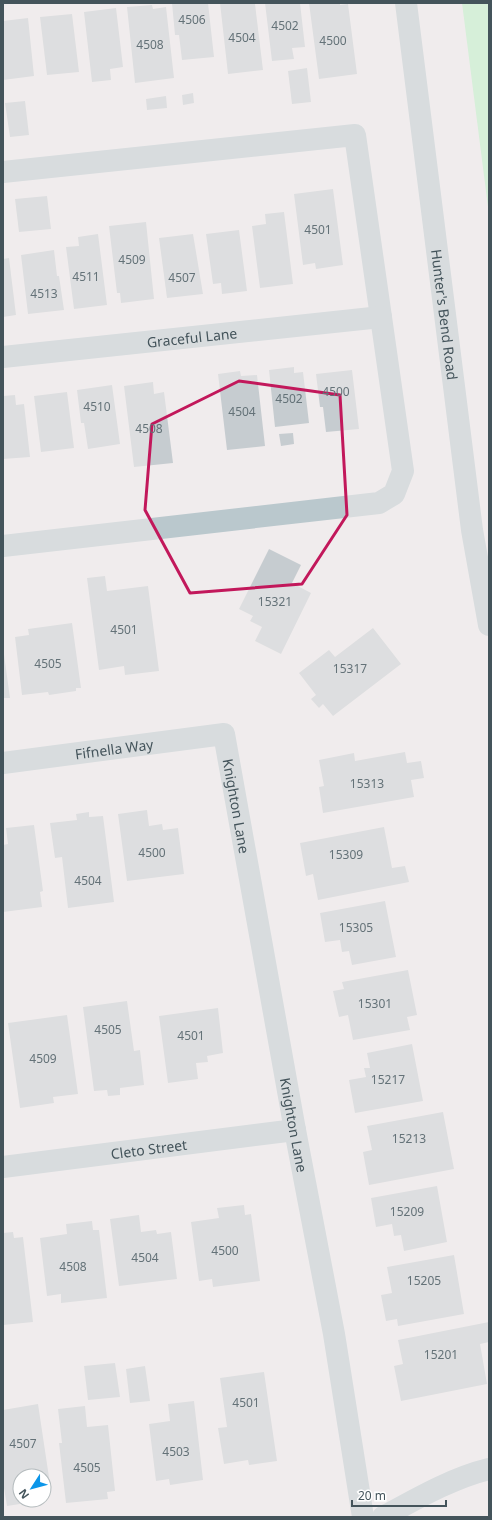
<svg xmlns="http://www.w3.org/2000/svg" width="492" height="1520" viewBox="0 0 492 1520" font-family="'Noto Sans',sans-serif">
<rect width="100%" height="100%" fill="#f0eced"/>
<polygon fill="#b6f1c2" points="462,3 489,3 489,215"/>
<g fill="#c6ccd0">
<polygon points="172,3 208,3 214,57 182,60 179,35 175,35"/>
<polygon points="220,3 255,4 263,70 228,74"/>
<polygon points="265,3 300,3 305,47 292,48 294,59 272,61"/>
<polygon points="309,3 340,3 340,5 348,4 357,74 319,79"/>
<polygon points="152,5 153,9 166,7 174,78 135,83 127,7"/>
<polygon points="116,8 123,67 110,69 111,80 92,82 84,12"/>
<polygon points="72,14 79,72 47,75 40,17"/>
<polygon points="28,18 34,76 3,80 3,21"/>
<polygon points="307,68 311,102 292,104 288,71"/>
<polygon points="193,93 194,103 183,105 182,95"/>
<polygon points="166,96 167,108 147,110 146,99"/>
<polygon points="25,101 29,135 10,137 5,103"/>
<polygon points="333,189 343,265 316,269 315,263 303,265 294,194"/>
<polygon points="47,196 51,229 19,232 15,199"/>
<polygon points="284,212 293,284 260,288 252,226 266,224 265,214"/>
<polygon points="146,222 154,299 121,303 120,293 117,293 109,226"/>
<polygon points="239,230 247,291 222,294 221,283 213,284 206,234"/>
<polygon points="98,234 107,305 74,309 66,247 79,246 78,237"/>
<polygon points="193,234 203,294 167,298 159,238"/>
<polygon points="54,250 57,276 59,276 64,310 28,314 21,255"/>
<polygon points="9,258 16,315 3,317 3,259"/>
<polygon points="294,367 294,373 303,372 309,423 275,427 269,370"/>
<polygon points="352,370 359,429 326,432 323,407 320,407 316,374"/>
<polygon points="240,371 241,376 257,375 265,446 227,450 218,374"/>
<polygon points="153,382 154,394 164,392 173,463 134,467 124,386"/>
<polygon points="112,385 120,444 88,449 84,423 81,423 77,390"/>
<polygon points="67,392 74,448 41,452 34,396"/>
<polygon points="15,395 16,405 24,404 30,457 3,459 3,396"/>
<polygon points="293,433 294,444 281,446 279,434"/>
<polygon points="269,549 301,565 292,583 311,593 281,654 255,641 262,627 250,621 253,616 239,609"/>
<polygon points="105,576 107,591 148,586 159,671 125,675 124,666 99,670 87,578"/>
<polygon points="72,623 81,688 76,688 76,691 49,695 48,692 22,695 15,637 29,635 28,629"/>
<polygon points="373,628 401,664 333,716 323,704 319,708 311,699 316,695 299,673 329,650 335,657"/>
<polygon points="3,647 10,698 3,698"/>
<polygon points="405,752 407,763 421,761 424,778 411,780 414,797 323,813 319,787 324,786 319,760 354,753 355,761"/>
<polygon points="147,810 149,826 162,824 163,830 178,828 184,874 127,881 118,814"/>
<polygon points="89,812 89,817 103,816 114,902 68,908 62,857 55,858 50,823 77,820 76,814"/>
<polygon points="34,825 43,891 40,892 42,907 3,912 3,845 8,844 6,828"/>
<polygon points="384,827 392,868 405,866 409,882 318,900 313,874 306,876 300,843"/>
<polygon points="385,901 396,957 352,965 349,951 342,952 340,940 325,942 320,913"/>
<polygon points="408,970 417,1015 407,1017 410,1030 353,1040 348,1015 339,1017 333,991 344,989 342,982"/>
<polygon points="127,1001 134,1051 140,1050 144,1085 120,1088 120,1095 108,1096 107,1090 94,1091 83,1007"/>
<polygon points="218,1008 223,1053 207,1056 208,1062 196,1063 198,1079 168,1083 159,1016"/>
<polygon points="67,1015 78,1094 53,1097 54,1103 20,1108 8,1023"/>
<polygon points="412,1044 423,1101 355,1113 349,1080 366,1077 364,1068 370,1068 367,1053"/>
<polygon points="443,1112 454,1169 369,1185 363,1152 372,1150 367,1126"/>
<polygon points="437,1186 447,1242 404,1251 401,1235 394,1236 392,1224 376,1227 371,1198"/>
<polygon points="244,1205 245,1215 251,1214 260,1281 213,1287 212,1279 199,1281 191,1222 219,1218 217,1208"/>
<polygon points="139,1215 141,1232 156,1230 157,1234 171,1232 177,1279 119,1286 110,1219"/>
<polygon points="92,1221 93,1230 99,1230 107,1298 61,1303 61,1294 47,1296 40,1238 67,1234 66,1224"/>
<polygon points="13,1232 14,1238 23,1237 33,1322 3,1325 3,1233"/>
<polygon points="454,1255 464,1314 398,1326 397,1319 386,1321 381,1295 392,1293 387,1267"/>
<polygon points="489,1322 489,1342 480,1344 487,1384 401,1401 394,1366 403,1364 398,1340"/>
<polygon points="115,1363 120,1397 88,1400 84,1366"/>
<polygon points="145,1366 150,1401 130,1403 126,1369"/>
<polygon points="264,1372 277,1461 249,1465 248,1460 224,1464 218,1428 227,1427 220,1378"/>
<polygon points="194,1401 203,1480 170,1485 169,1479 156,1481 149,1424 170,1421 168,1404"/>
<polygon points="38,1404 50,1484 44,1485 44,1476 20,1476 20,1500 39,1501 7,1506 3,1482 3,1410"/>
<polygon points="85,1406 87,1427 108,1425 115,1491 107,1492 108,1499 66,1503 59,1443 62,1443 58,1409"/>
</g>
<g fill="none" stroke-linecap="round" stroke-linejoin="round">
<g stroke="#bac8cd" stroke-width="22">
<path id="s1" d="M406,3L472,530L489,625"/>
<polyline points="3,172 355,135 403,471 394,494 379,503 3,546"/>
<path id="s2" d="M3,357L381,317"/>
<path id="s3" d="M3,763L224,734L295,1130L334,1334L363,1517"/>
<path id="s4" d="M3,1167L295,1130"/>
<path d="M383,1517C416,1499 452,1478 489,1469"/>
</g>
</g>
<path d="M0 0H492V1520H0ZM239,381L340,395L347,515L302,584L190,593L145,510L152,424Z" fill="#f0eced" fill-opacity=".55" fill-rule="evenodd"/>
<path fill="none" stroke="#c2185b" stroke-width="3" stroke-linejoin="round" d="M239,381L340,395L347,515L302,584L190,593L145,510L152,424Z"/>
<g text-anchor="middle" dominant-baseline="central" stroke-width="3" stroke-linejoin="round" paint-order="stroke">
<g font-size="12" fill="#647278">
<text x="192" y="19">4506</text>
<text x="285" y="25">4502</text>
<text x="242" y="37">4504</text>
<text x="333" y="40">4500</text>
<text x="150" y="44">4508</text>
<text x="318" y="229">4501</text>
<text x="132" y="259">4509</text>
<text x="86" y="276">4511</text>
<text x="182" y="277">4507</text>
<text x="44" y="293">4513</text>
<text x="336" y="391">4500</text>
<text x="289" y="398">4502</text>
<text x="97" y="406">4510</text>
<text x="242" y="411">4504</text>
<text x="149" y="428">4508</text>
<text x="275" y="601">15321</text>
<text x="124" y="629">4501</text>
<text x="48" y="663">4505</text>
<text x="350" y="668">15317</text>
<text x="367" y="783">15313</text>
<text x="152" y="852">4500</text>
<text x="346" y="854">15309</text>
<text x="88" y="880">4504</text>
<text x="356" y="927">15305</text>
<text x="375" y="1003">15301</text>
<text x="108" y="1029">4505</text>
<text x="191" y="1035">4501</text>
<text x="43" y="1058">4509</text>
<text x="388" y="1079">15217</text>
<text x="409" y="1138">15213</text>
<text x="407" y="1211">15209</text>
<text x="225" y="1250">4500</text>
<text x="145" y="1257">4504</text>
<text x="73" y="1266">4508</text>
<text x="424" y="1280">15205</text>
<text x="441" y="1354">15201</text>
<text x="246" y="1402">4501</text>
<text x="23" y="1443">4507</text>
<text x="176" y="1451">4503</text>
<text x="87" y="1467">4505</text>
</g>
<g font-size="14" fill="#44545b" stroke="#fff">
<text stroke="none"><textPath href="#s1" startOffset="314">Hunter's Bend Road</textPath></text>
<text stroke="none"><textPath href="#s2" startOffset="190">Graceful Lane</textPath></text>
<text stroke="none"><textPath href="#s3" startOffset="112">Fifnella Way</textPath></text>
<text stroke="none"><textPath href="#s3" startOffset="296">Knighton Lane</textPath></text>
<text stroke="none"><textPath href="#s3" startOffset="620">Knighton Lane</textPath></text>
<text stroke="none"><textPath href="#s4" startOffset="147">Cleto Street</textPath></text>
</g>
</g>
<rect width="492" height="1520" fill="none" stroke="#44545b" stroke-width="8"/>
<g transform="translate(32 1488) rotate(234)"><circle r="19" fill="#ffffff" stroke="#b4bbbd"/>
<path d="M0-3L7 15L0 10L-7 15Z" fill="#0c96e9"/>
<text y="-6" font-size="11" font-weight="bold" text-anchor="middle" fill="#44545b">N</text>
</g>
<path d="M352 1500v6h94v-6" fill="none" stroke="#44545b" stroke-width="2"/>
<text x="358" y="1500" font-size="12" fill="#44545b" stroke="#ffffff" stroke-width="3" paint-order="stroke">20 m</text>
</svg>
